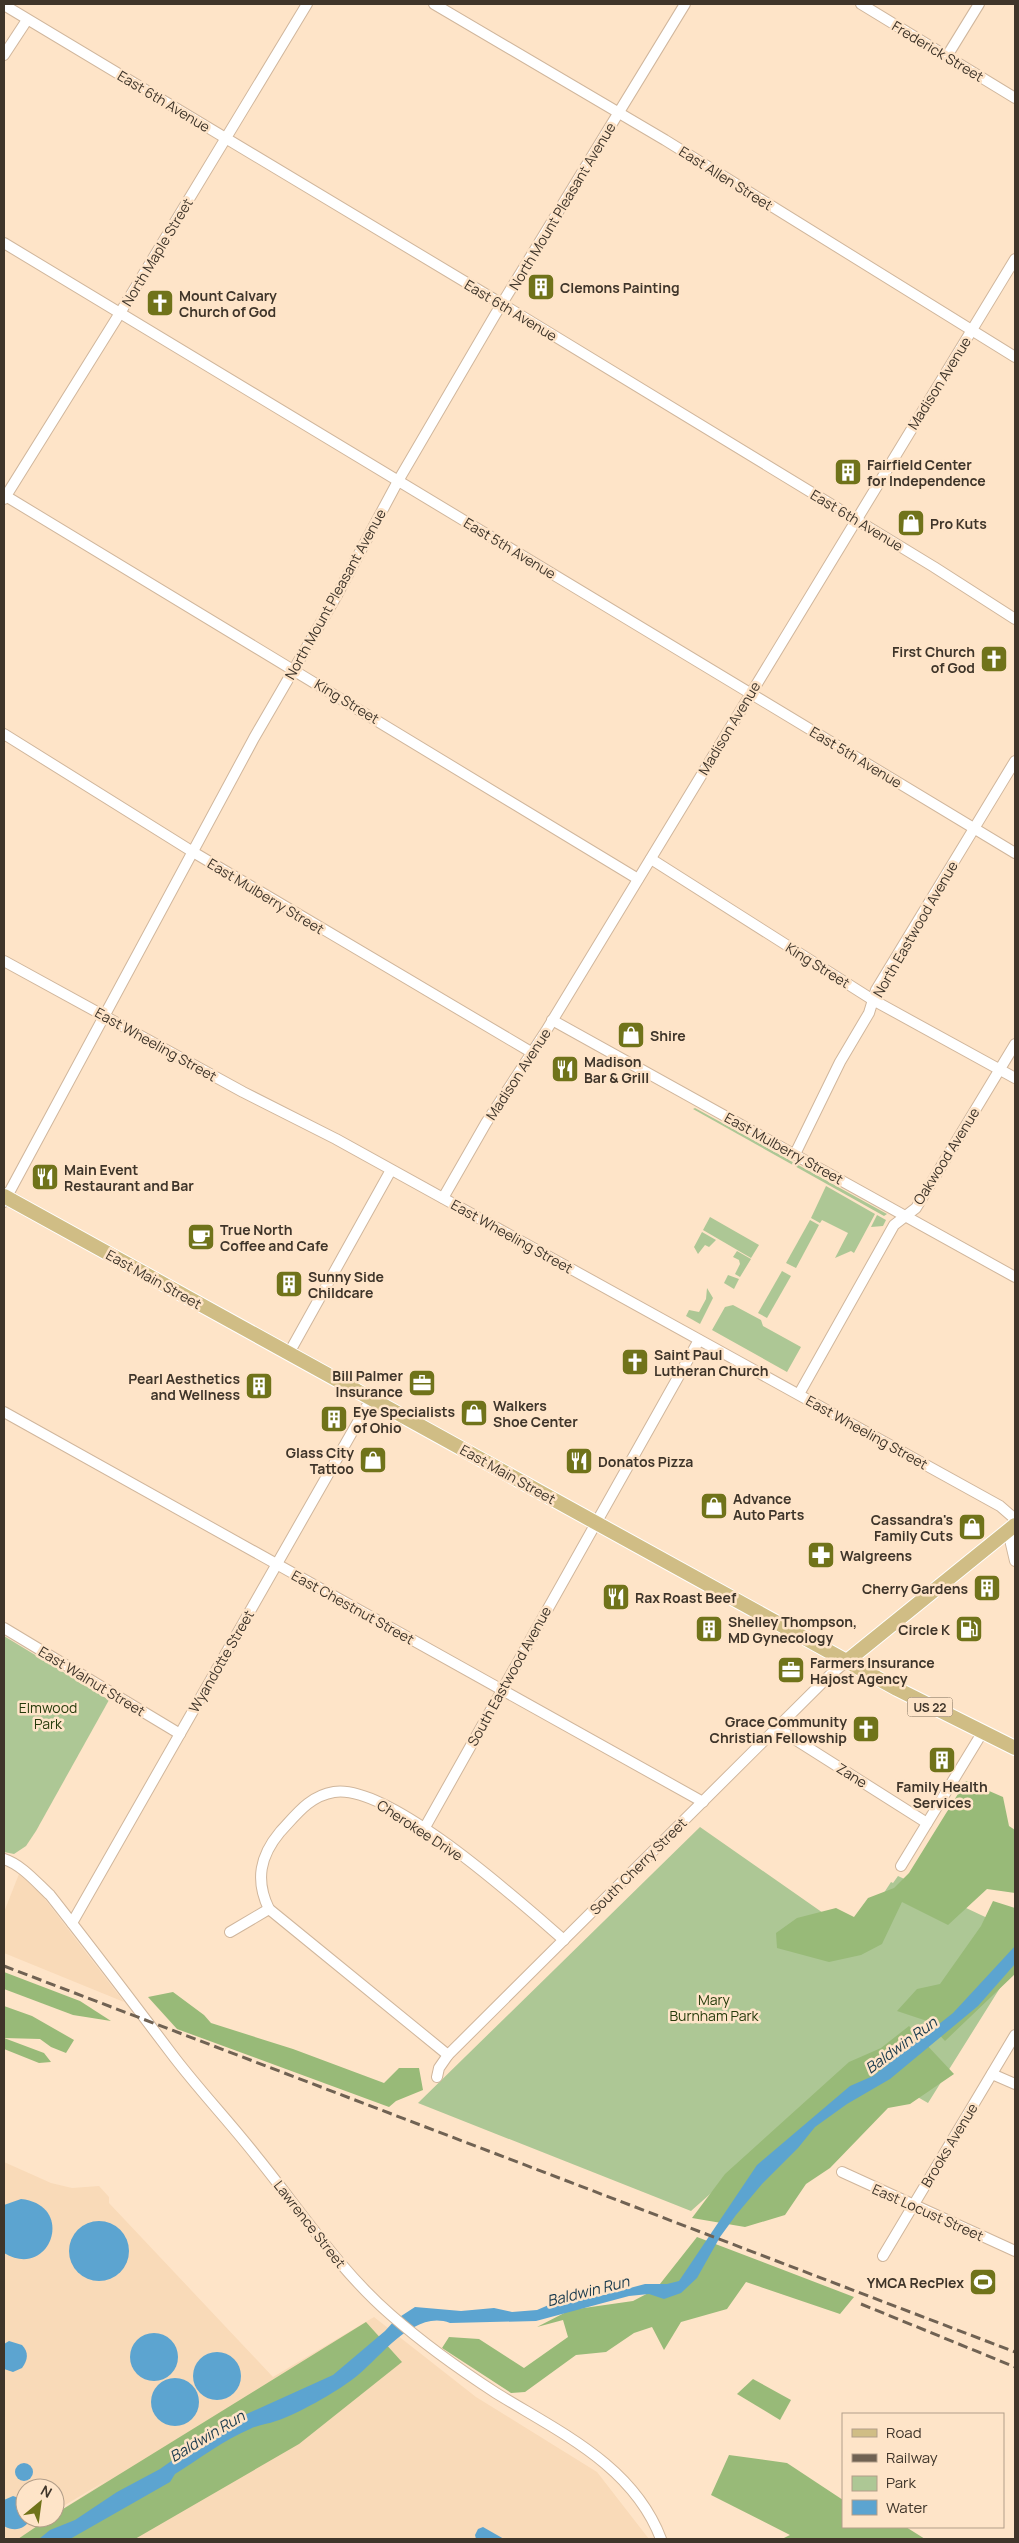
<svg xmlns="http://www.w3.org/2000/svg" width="1019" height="2543" viewBox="0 0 1019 2543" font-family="Manrope,sans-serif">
<rect width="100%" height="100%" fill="#fee4c8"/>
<g fill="#f9dab8" fill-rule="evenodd">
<polygon points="19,1874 41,1894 124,2002 4,1953 4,1912"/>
<path d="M4,2162L51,2183L72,2188L99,2186L109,2197V2203L273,2377L374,2317L476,2397L597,2472L649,2539H7L4,2536ZM109,2479L55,2514V2518H49L36,2527L45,2518H25V2488H55V2511Z"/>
</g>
<g fill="#adc795">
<polygon points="695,1108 887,1214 884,1216 693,1109"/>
<polygon points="826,1186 875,1214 854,1253 851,1251 835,1258 848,1233 822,1220 820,1223 811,1218"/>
<polygon points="877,1215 886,1220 883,1226 871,1227"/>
<polygon points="710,1217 759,1245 751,1258 703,1230"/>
<polygon points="810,1220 819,1225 796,1268 786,1263"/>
<polygon points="702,1232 716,1240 709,1247 705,1245 698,1254 694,1247"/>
<polygon points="737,1251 751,1259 740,1277 735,1274 740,1264 739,1260 733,1257"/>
<polygon points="782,1271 791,1276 767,1318 758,1313"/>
<polygon points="728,1275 739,1279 734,1289 724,1283"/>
<polygon points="707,1288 713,1298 700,1324 686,1316 689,1310 699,1312 706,1299"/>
<polygon points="733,1305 761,1320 763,1326 801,1347 787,1372 712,1330 725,1307"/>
<polygon points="4,1636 109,1700 36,1831 26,1846 14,1854 4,1852"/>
<polygon points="700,1827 856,1936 891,1882 893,1883 898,1876 1015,1931 1015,1964 928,2103 895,2084 817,2099 691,2211 418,2103"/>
</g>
<g fill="#98ba78">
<polygon points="966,1781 1003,1797 1009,1826 1015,1830 1015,1893 987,1889 948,1925 902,1902 882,1944 861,1955 829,1962 777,1948 776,1933 797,1918 836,1908 854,1917 868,1898 894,1888 909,1873"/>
<polygon points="993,1901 1015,1908 1015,1974 945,2041 927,2021 897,2011 917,1989 940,1984 981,1926"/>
<polygon points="4,1972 80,2001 111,2021 73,2015 4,1989"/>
<polygon points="173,1992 204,2015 211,2023 293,2049 384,2083 399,2068 419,2068 423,2090 396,2101 389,2107 177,2029 148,1997"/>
<polygon points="4,2006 32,2016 74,2040 66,2053 51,2047 40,2039 4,2038 44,2053 51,2062 39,2063 4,2049"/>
<polygon points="909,2026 954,2074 910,2104 888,2108 830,2168 806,2184 785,2215 745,2227 692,2218 725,2174 849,2062 881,2048"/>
<polygon points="697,2237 854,2297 840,2314 746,2282 727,2309 681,2322 664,2350 652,2327 634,2333 606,2352 576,2355 525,2392 511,2393 442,2348 449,2337 479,2339 524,2368 568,2337 563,2320 537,2327 570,2310 633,2301 656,2289"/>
<polygon points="366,2322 402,2362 299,2444 135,2539 18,2539 49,2518 55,2518 55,2514"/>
<polygon points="753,2379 791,2400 780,2420 737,2394"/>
<polygon points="729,2455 787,2463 843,2500 843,2527 906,2527 925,2539 782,2539 790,2535 711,2495"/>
</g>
<g fill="#5ca4d0">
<path d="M1015,1946V1964L978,2006L890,2079L847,2104L815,2127L798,2148L762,2184L736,2215L720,2237L697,2278L681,2293L664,2299L649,2294L629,2296L536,2321L450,2323C413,2309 380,2359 353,2379C336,2392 296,2415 276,2421C268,2424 258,2425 250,2429C224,2440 199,2459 175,2474L170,2482L70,2539H39L50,2530L75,2520L117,2492L160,2469L177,2457L185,2446L213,2433L231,2421L333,2375L385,2331L395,2320L415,2307L461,2311L494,2308L512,2312L537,2310L558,2301L600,2296L645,2284H667L679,2281L757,2165L850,2086L873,2076L953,2013Z"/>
<path d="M21,2199C77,2205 50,2281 4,2253V2205Z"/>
<circle cx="99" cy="2251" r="30"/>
<circle cx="154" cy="2357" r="24"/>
<path d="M9,2341L22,2345C29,2352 28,2360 22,2368L13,2372L4,2369V2344Z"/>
<circle cx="217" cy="2376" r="24"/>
<circle cx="175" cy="2402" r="24"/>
<circle cx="24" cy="2472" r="9"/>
<path d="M13,2496L25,2500V2518H31C25,2530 14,2532 4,2526V2500Z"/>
<polygon points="483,2527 504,2539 476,2539 475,2535 478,2529"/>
</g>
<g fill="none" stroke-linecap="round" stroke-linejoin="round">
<g stroke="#d0b69c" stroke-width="12">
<g id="minor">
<polyline points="434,4 665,140 1015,357"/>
<polyline points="861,4 1015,98"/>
<polyline points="4,5 502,304 934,567 1015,619"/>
<polyline points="4,55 27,20"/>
<polyline points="947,56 979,4"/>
<polyline points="4,243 1015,853"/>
<polyline points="4,495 638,879"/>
<polyline points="4,499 120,313 307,4"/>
<polyline points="4,734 193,852 531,1052"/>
<polyline points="651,859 873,1000 1015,1078"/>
<polyline points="4,961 243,1092 336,1139 1000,1506 1015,1519"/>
<polyline points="552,1020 1015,1277"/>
<polyline points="795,1154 840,1062 869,1013 876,990 1015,761"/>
<polyline points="443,1198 486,1123 546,1031 1015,259"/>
<polyline points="4,1202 254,738 337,595 398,481 495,315 685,4"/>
<polyline points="289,1353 391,1170"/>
<polyline points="799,1394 894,1225 916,1208 1015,1044"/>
<polyline points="4,1412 703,1802"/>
<polyline points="1008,1531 1015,1561"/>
<polyline points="4,1628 180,1734"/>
<polyline points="777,1728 927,1823"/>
<polyline points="424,1829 699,1340"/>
<path d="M4,1859C22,1865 36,1882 50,1895C91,1947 131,2000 171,2053C198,2089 229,2121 257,2157C300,2210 339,2270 391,2315C424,2344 459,2369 496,2393C559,2432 633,2465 661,2539"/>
<polyline points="901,1866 982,1733"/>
<polyline points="72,1923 371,1399"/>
<polyline points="230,1932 269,1909"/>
<path d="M448,2055L269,1909C255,1880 260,1856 280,1832C296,1815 309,1796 334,1792C389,1783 521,1903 564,1940"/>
<polyline points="992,2074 1015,2084"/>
<polyline points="437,2077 439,2068 448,2055 830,1675 847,1661"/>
<polyline points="842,2172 1015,2251"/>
<polyline points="883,2256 1015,2035"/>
</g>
</g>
<g stroke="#fff" stroke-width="16">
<g id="major">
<polyline points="4,1196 897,1689 1015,1748"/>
<polyline points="847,1661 1015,1525"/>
</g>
</g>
<use href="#minor" stroke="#fff" stroke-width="10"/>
<use href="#major" stroke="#d0bd85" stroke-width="14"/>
<g stroke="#706253" stroke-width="3" stroke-dasharray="10 5" stroke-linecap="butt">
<polyline points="4,1966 1015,2352"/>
<polyline points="861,2304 1015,2367"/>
</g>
</g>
<defs>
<g id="building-square" transform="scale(1.4375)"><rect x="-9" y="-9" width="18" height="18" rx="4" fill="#70731a" stroke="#fee4c8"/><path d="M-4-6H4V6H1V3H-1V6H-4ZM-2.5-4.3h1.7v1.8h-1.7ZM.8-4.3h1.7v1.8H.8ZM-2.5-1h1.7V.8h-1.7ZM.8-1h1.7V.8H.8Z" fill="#fff"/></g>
<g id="church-square" transform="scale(1.4375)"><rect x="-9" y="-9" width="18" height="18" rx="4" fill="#70731a" stroke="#fee4c8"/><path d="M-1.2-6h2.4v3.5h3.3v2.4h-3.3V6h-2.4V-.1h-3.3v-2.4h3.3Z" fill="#fff"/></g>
<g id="shop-square" transform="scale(1.4375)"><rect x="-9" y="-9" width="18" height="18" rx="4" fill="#70731a" stroke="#fee4c8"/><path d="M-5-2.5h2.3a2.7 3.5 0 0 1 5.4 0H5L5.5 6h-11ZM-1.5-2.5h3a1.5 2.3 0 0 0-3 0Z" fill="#fff"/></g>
<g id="restaurant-square" transform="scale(1.4375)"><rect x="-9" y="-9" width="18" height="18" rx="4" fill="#70731a" stroke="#fee4c8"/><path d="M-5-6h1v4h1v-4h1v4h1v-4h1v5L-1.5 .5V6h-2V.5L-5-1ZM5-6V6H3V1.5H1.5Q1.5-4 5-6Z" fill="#fff"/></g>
<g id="cafe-square" transform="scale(1.4375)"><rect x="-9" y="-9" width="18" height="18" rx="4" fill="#70731a" stroke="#fee4c8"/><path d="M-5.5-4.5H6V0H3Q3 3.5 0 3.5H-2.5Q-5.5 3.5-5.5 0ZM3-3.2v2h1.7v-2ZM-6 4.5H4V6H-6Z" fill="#fff"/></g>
<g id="office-square" transform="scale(1.4375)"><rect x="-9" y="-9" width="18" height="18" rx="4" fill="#70731a" stroke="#fee4c8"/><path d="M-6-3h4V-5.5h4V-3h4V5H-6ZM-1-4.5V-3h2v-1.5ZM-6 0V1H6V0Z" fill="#fff"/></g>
<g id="pharmacy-square" transform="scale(1.4375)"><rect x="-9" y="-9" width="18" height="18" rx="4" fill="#70731a" stroke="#fee4c8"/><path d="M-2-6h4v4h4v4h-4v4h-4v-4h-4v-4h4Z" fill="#fff"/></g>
<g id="fuel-square" transform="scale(1.4375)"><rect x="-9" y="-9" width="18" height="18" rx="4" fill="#70731a" stroke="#fee4c8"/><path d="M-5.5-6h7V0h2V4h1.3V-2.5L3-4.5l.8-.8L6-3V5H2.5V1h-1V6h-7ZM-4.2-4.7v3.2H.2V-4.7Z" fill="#fff"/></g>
<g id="stadium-square" transform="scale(1.4375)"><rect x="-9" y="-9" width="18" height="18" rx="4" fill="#70731a" stroke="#fee4c8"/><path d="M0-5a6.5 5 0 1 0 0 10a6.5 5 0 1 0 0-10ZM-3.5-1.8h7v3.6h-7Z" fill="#fff"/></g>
</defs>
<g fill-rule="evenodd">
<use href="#building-square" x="541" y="287"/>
<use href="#church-square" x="160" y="303"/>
<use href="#building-square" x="848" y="472"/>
<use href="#shop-square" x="911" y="523"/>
<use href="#church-square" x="994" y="659"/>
<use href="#shop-square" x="631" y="1035"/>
<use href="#restaurant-square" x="565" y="1069"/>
<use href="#restaurant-square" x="45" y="1177"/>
<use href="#cafe-square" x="201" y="1237"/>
<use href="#building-square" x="289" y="1284"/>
<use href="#church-square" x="635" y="1362"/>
<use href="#office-square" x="422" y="1383"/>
<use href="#building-square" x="259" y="1386"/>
<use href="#shop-square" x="474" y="1413"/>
<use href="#building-square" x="334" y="1419"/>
<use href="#shop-square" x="373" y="1460"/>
<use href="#restaurant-square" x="579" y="1461"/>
<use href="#shop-square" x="714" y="1506"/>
<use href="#shop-square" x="972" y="1527"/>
<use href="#pharmacy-square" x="821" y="1555"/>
<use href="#building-square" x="987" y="1588"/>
<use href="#restaurant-square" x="616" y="1597"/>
<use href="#building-square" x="709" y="1629"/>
<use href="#fuel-square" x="969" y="1629"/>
<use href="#office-square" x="791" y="1670"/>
<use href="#church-square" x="866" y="1729"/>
<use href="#building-square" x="942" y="1760"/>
<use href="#stadium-square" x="983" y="2282"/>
</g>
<g text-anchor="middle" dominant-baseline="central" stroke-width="5" stroke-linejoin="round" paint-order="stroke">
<rect fill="#fee4c8" stroke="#786a59" stroke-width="1" x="907.5" y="1697.5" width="45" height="19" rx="4"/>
<g font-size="12" font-weight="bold" fill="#3f352a">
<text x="930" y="1707">US 22</text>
</g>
<g font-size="14" fill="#3f352a" stroke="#fee4c8">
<text transform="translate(938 51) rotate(31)">Frederick Street</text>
<text transform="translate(164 101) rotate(31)">East 6th Avenue</text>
<text transform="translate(726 178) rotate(32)">East Allen Street</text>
<text transform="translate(562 206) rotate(-59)">North Mount Pleasant Avenue</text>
<text transform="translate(157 252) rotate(-59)">North Maple Street</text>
<text transform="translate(511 310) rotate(31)">East 6th Avenue</text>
<text transform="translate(939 383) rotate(-58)">Madison Avenue</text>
<text transform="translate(857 520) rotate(31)">East 6th Avenue</text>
<text transform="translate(510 548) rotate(31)">East 5th Avenue</text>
<text transform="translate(335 594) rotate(-61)">North Mount Pleasant Avenue</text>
<text transform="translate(347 701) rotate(31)">King Street</text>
<text transform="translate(729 728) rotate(-59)">Madison Avenue</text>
<text transform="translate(856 757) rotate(31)">East 5th Avenue</text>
<text transform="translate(266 896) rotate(31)">East Mulberry Street</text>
<text transform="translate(915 929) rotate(-60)">North Eastwood Avenue</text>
<text transform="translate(818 965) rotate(32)">King Street</text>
<text transform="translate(156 1044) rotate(29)">East Wheeling Street</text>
<text transform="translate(518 1074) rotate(-57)">Madison Avenue</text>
<text transform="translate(784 1148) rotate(29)">East Mulberry Street</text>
<text transform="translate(946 1156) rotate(-58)">Oakwood Avenue</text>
<text transform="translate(512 1236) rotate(29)">East Wheeling Street</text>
<text transform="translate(154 1279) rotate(29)">East Main Street</text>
<text transform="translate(867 1432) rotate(29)">East Wheeling Street</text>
<text transform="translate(508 1474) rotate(29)">East Main Street</text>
<text transform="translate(353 1607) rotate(29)">East Chestnut Street</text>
<text transform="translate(221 1661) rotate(-60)">Wyandotte Street</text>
<text transform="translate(509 1676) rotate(-61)">South Eastwood Avenue</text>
<text transform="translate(92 1681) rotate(31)">East Walnut Street</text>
<text transform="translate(852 1775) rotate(32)">Zane</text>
<text transform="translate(420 1830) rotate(33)">Cherokee Drive</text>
<text transform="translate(638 1866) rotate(-45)">South Cherry Street</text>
<text transform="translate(949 2145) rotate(-59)">Brooks Avenue</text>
<text transform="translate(928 2212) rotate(24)">East Locust Street</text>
<text transform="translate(310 2224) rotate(52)">Lawrence Street</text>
</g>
<g font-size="14" font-weight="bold" fill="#3f352a" stroke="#fee4c8" text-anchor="start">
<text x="560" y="287">Clemons Painting</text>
<text x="179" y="295">Mount Calvary<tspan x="179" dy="16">Church of God</tspan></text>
<text x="867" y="464">Fairfield Center<tspan x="867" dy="16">for Independence</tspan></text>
<text x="930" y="523">Pro Kuts</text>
<text x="975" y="651" text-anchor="end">First Church<tspan x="975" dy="16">of God</tspan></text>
<text x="650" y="1035">Shire</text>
<text x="584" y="1061">Madison<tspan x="584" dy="16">Bar &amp; Grill</tspan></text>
<text x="64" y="1169">Main Event<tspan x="64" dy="16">Restaurant and Bar</tspan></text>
<text x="220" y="1229">True North<tspan x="220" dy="16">Coffee and Cafe</tspan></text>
<text x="308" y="1276">Sunny Side<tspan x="308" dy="16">Childcare</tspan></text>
<text x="654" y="1354">Saint Paul<tspan x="654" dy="16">Lutheran Church</tspan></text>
<text x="403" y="1375" text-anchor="end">Bill Palmer<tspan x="403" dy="16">Insurance</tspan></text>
<text x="240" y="1378" text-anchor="end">Pearl Aesthetics<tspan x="240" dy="16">and Wellness</tspan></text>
<text x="493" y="1405">Walkers<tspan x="493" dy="16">Shoe Center</tspan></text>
<text x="353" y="1411">Eye Specialists<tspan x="353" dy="16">of Ohio</tspan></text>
<text x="354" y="1452" text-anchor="end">Glass City<tspan x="354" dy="16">Tattoo</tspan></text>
<text x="598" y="1461">Donatos Pizza</text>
<text x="733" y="1498">Advance<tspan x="733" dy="16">Auto Parts</tspan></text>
<text x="953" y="1519" text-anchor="end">Cassandra's<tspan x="953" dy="16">Family Cuts</tspan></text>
<text x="840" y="1555">Walgreens</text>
<text x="968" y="1588" text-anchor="end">Cherry Gardens</text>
<text x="635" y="1597">Rax Roast Beef</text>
<text x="728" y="1621">Shelley Thompson,<tspan x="728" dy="16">MD Gynecology</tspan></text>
<text x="950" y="1629" text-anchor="end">Circle K</text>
<text x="810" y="1662">Farmers Insurance<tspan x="810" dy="16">Hajost Agency</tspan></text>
<text x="847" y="1721" text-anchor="end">Grace Community<tspan x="847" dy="16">Christian Fellowship</tspan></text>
<text x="942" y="1786" text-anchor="middle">Family Health<tspan x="942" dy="16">Services</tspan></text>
<text x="964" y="2282" text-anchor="end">YMCA RecPlex</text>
</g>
<g font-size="14" fill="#263b0b" stroke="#fee4c8">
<text x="48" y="1707">Elmwood<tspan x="48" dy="16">Park</tspan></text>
<text x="714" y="1999">Mary<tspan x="714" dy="16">Burnham Park</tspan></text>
</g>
<g font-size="15" font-style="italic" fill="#18394c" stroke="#fee4c8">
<text transform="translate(901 2045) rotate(-36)">Baldwin Run</text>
<text transform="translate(588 2291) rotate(-14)">Baldwin Run</text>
<text transform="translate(207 2436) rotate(-31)">Baldwin Run</text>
</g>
</g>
<rect width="1019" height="2543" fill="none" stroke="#3f352a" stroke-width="10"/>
<rect x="842" y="2413" width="162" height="115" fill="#fee4c8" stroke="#b29e89"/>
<rect x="852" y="2429" width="25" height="8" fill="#d0bd85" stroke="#b29e89"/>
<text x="886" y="2438" font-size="15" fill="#3f352a">Road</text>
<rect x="852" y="2454" width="25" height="8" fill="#706253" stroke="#b29e89"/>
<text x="886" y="2463" font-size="15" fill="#3f352a">Railway</text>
<rect x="852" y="2476" width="25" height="15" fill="#adc795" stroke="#b29e89"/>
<text x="886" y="2488" font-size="15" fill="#3f352a">Park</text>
<rect x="852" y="2500" width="25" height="15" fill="#5ca4d0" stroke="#b29e89"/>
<text x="886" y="2513" font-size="15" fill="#3f352a">Water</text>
<g transform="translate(40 2503) rotate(29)"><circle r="24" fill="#fee4c8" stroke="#b29e89"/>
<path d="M0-4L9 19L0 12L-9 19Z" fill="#70731a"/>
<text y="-8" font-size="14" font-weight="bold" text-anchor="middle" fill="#3f352a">N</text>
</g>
</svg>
